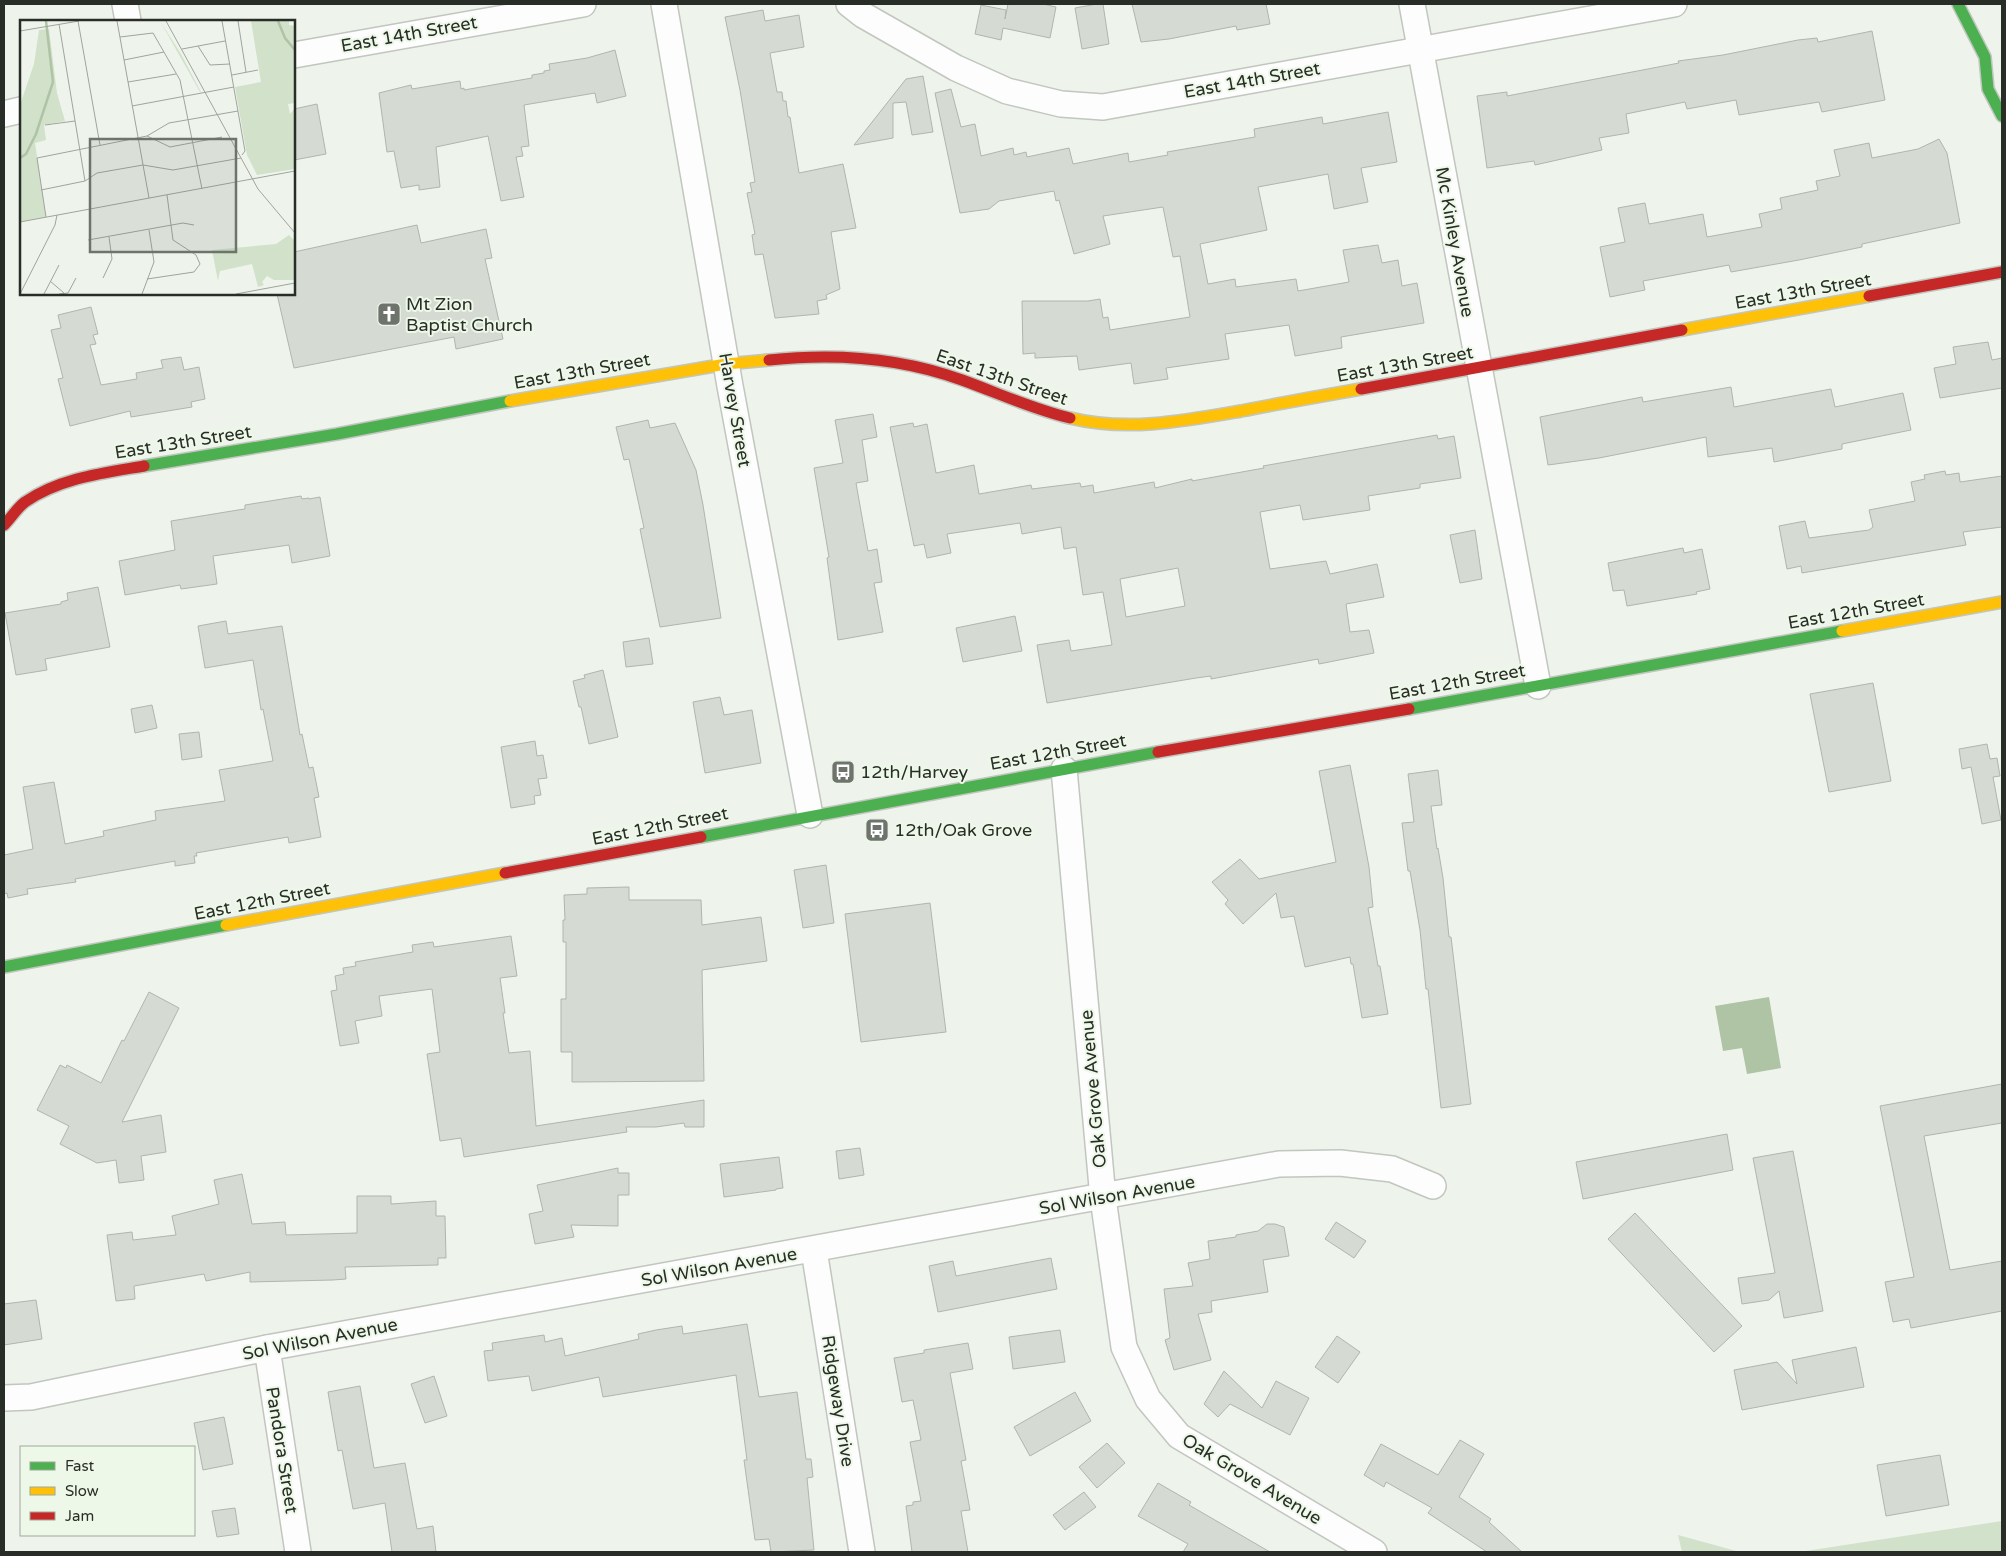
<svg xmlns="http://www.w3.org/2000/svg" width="2006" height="1556" viewBox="0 0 2006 1556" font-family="'Varela Round',sans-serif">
<rect width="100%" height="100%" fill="#eef4ec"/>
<g fill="#d1e1ca">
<polygon points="2002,1521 2002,1552 1799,1552"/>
<polygon points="1678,1535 1740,1552 1682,1552"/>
</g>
<polygon fill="#afc3a5" points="1769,997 1781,1068 1747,1074 1742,1048 1723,1051 1715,1006"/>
<g fill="#d5dad3" stroke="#b0b5af" fill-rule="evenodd">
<polygon points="1008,4 1043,4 1056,7 1050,38 1003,28 1001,40 975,34 981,5 1006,10 1005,19"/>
<polygon points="1097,4 1103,4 1109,44 1082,49 1075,8"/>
<polygon points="1132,4 1266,4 1270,24 1237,30 1236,26 1169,39 1141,42"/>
<polygon points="763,10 765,21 799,15 804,47 770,53 777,92 782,92 783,101 786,101 788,117 790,117 799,173 843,164 856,228 831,232 840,289 826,295 827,299 817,301 819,314 775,318 763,254 755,255 752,235 755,234 747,193 752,192 750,183 755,182 740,90 725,17"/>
<polygon points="1872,31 1885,100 1822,112 1819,102 1739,115 1736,100 1687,109 1685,102 1626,114 1629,133 1599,138 1602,150 1535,165 1534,161 1487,168 1477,96 1507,92 1507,96 1679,63 1678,61 1723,55 1798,40 1817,38 1818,42"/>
<polygon points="615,50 626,96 597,103 595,93 524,105 529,146 521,147 523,156 516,157 524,197 501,201 488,136 436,147 440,187 419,190 419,185 401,188 394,151 387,152 379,93 411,85 412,89 460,81 461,89 464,88 464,90 532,78 532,75 544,73 544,71 550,70 549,64 587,58"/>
<polygon points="923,76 933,132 912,135 906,102 893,103 893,138 854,145 906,79"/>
<polygon points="951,89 961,127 975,124 981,156 1013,148 1014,155 1026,152 1027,157 1069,148 1073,164 1128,153 1129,162 1168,155 1167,152 1255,137 1254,129 1322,117 1323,124 1388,112 1397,162 1361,168 1368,202 1334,209 1328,174 1258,187 1267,230 1200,244 1208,284 1235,279 1236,287 1296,279 1298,291 1349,282 1343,250 1378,245 1382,263 1398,260 1402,286 1417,283 1424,323 1341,337 1342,348 1295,356 1289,325 1225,334 1229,359 1166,368 1168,379 1134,384 1131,363 1079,370 1077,356 1035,358 1035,353 1023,354 1022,301 1088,301 1100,299 1103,318 1108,317 1110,330 1190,317 1180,256 1173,257 1163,207 1103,216 1110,244 1074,254 1059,200 1056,201 1054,191 999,201 989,209 960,213 935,93"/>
<polygon points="317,104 326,154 294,160 294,109"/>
<polygon points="1939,139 1947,153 1960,223 1862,244 1862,247 1799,260 1731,272 1729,265 1643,281 1645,290 1610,297 1600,247 1625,242 1618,208 1645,203 1649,224 1703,214 1707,237 1762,227 1759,214 1782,209 1780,198 1818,190 1816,181 1840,176 1834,150 1869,143 1872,158 1918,149"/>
<polygon points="417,225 421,243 486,229 492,258 485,259 503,339 456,349 454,337 294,368 277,294 294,294 294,252"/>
<polygon points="91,307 98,334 93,335 96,344 90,345 101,385 137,379 136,373 163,368 161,360 181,357 184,370 199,367 205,399 191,402 192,407 131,417 130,411 70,426 58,379 63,378 51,330 61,328 58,315"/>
<polygon points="1988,342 1992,360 2002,358 2002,388 1940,398 1934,368 1956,364 1953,347"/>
<polygon points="1731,387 1734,407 1831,389 1835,407 1903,393 1911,430 1842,444 1842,449 1774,462 1772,448 1708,457 1706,437 1599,458 1548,465 1540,417 1642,397 1643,402"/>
<polygon points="873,414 877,437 862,440 868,481 856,483 868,551 877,549 882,582 874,583 883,632 838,640 827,558 829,557 814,468 843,463 835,420"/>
<polygon points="648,420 650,428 675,423 696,470 703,505 721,618 660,627 640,529 644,528 629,459 624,460 616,427"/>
<path d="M913,423L914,427L927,424L936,473L974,465L979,494L1031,485L1032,489L1080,483L1081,487L1093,485L1094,493L1154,482L1155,488L1192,479V481L1264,468L1263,466L1437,435L1438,439L1454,436L1461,478L1420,484V488L1368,496L1370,510L1303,520L1300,505L1260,512L1270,569L1326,561L1330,574L1377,564L1384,597L1346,604L1350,632L1369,630L1374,653L1319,664L1318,659L1211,679V676L1196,678L1047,703L1037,645L1069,640L1071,651L1112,645L1103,592L1083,595L1076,547L1064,549L1061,527L1022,534L1020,523L947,534L951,553L927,558L924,544L914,546L890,427ZM1178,568L1185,606L1126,617L1120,579Z"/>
<polygon points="1945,471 1946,475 1959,473 1960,482 2002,476 2002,527 1963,532 1966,545 1802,573 1801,566 1787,569 1779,526 1805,521 1809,538 1869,530 1873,527 1869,510 1915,501 1911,482 1925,479 1924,475"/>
<polygon points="301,496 302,499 309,498 309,499 320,497 330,556 292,563 289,545 213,556 217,584 181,589 180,585 125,595 119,561 175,550 171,521 238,510 245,509 245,505"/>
<polygon points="1475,530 1482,579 1460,583 1450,535"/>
<polygon points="1683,548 1684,553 1702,549 1710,589 1696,592 1697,594 1627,606 1624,590 1613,591 1608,563"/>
<polygon points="98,587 110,647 45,659 47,670 16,675 5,613 61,604 61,602 68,600 67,593"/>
<polygon points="1015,616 1022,651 963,662 956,628"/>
<polygon points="226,621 228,634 282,626 300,735 302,734 309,768 313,767 319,797 314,798 321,837 289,843 288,837 196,853 197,856 194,856 195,863 175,866 175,861 75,879 76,882 27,889 28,894 8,898 7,893 4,894 4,855 33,849 23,787 54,782 65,844 104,836 103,831 156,820 155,811 225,801 219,770 273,761 263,709 261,710 253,660 205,668 198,626"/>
<polygon points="649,638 653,664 626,667 623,642"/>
<polygon points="603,670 618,737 589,744 581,707 579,707 573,681 585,678 584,675"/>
<polygon points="1873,683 1891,781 1829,792 1810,694"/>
<polygon points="720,697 724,715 752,710 761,763 705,773 693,702"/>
<polygon points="152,705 157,728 135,733 131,709"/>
<polygon points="199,732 202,757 182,760 179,734"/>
<polygon points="535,741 537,756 543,755 547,778 538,779 541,795 534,796 535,804 511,808 501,747"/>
<polygon points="1987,744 1990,759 1997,758 2000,776 1993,777 2001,820 1982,824 1971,767 1962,769 1959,749"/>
<polygon points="1350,765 1369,867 1373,907 1368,908 1378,966 1380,966 1388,1014 1362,1018 1353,964 1351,964 1350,957 1305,967 1294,916 1281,918 1276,893 1243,924 1225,904 1228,900 1212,882 1240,859 1259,879 1336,862 1319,771"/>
<polygon points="1438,770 1442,805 1431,806 1437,849 1438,848 1443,878 1449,937 1451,937 1471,1104 1441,1108 1428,989 1426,989 1420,930 1410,871 1408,871 1402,823 1414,822 1408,774"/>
<polygon points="826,865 834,923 803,928 794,870"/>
<polygon points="629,887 629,900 701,900 702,925 761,917 767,961 702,970 704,1081 572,1082 572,1052 561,1052 561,999 566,999 566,942 563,942 563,920 565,920 564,895 587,894 587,888"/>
<polygon points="930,903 946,1032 861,1042 845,914"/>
<polygon points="511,936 517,976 500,978 505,1013 503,1013 509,1053 530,1051 536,1126 704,1100 704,1127 685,1127 684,1123 656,1127 626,1127 627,1132 464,1157 461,1138 440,1141 427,1054 440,1052 432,989 379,996 382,1016 355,1021 359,1043 340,1046 331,991 337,990 335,976 344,974 343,968 356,966 355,962 413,952 412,945 433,942 434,947"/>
<polygon points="149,992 179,1008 122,1122 161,1115 166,1152 141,1156 144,1180 119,1183 116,1160 97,1163 60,1144 69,1126 37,1110 60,1065 66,1068 67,1065 101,1083 122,1040 124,1041"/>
<polygon points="2002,1084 2002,1123 1924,1136 1950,1270 2002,1261 2002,1311 1911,1328 1909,1319 1893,1322 1885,1282 1914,1277 1880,1106"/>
<polygon points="1727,1134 1733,1170 1583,1199 1576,1162"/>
<polygon points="860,1148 864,1175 839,1179 836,1151"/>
<polygon points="1793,1151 1823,1311 1784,1318 1779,1291 1769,1300 1742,1304 1738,1278 1775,1273 1753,1158"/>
<polygon points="779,1157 783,1188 776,1189 776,1190 724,1197 720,1164"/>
<polygon points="618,1168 618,1173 629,1173 629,1195 618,1195 618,1226 571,1225 574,1237 535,1244 529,1214 543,1211 537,1185"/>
<polygon points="242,1174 252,1224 285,1222 286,1235 357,1233 357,1196 391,1196 391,1204 436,1201 436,1216 445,1216 446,1258 438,1258 438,1265 345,1267 346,1279 333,1280 250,1282 250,1272 206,1281 204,1274 134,1286 135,1299 116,1301 107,1235 132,1232 133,1240 176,1235 172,1216 219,1204 214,1180"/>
<polygon points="1635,1213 1742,1326 1714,1352 1608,1239"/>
<polygon points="1336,1222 1366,1241 1354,1258 1325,1239"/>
<polygon points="1267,1224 1275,1224 1284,1227 1289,1256 1263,1260 1268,1292 1211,1301 1212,1312 1198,1314 1211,1360 1174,1370 1165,1340 1170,1338 1164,1289 1193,1286 1188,1263 1210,1259 1208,1241 1236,1237 1236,1235 1258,1231"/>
<polygon points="1051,1258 1057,1289 938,1312 929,1266 953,1261 956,1276"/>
<polygon points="36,1300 42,1339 4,1345 4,1304"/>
<polygon points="747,1324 759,1397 797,1392 806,1459 811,1459 813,1477 807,1478 814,1550 771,1552 769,1539 755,1540 744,1460 747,1460 736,1375 603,1397 599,1377 532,1391 529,1376 488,1381 484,1351 493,1350 492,1343 544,1335 545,1342 562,1338 565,1356 639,1339 638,1334 656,1330 682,1326 683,1334"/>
<polygon points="1060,1330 1065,1362 1013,1369 1009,1337"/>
<polygon points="1337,1336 1360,1352 1338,1383 1315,1367"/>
<polygon points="968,1343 973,1369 950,1373 966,1460 961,1461 970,1510 961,1511 968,1552 912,1552 906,1506 913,1505 913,1502 921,1501 910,1442 921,1440 913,1400 902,1402 894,1358 924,1353 924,1350"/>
<polygon points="1856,1347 1864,1387 1742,1410 1734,1370 1777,1362 1797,1384 1792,1360"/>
<polygon points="1224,1371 1262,1408 1276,1381 1309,1398 1290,1435 1230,1404 1218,1417 1204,1404"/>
<polygon points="434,1376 447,1416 425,1423 411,1384"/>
<polygon points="360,1386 374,1468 405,1463 417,1529 433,1526 436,1552 392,1552 385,1503 353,1509 342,1450 338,1451 328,1392"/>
<polygon points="1075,1392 1091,1421 1030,1456 1014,1427"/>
<polygon points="224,1417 233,1464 203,1470 194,1423"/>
<polygon points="1460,1440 1484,1454 1459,1497 1491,1519 1489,1522 1522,1552 1487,1552 1428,1513 1432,1508 1386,1482 1384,1487 1364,1475 1381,1444 1438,1475"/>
<polygon points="1107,1443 1125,1463 1097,1488 1079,1467"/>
<polygon points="1940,1455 1949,1505 1886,1516 1877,1465"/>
<polygon points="1158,1483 1191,1502 1189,1505 1270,1552 1183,1552 1188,1544 1138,1516"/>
<polygon points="1084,1492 1096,1507 1065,1530 1053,1515"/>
<polygon points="235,1508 239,1534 217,1537 212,1511"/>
</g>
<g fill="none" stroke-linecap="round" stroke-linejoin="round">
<g stroke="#c1c6bf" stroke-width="28">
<g id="street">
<polyline points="125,4 128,21"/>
<polyline points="664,4 730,386 810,815"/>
<polyline points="849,4 863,15 956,68 1007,91 1061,104 1103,107 1674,4"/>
<polyline points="1412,4 1538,686"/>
<polyline points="294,55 583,4"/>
<polyline points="4,114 21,110"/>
<polyline points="1064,769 1103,1198 1124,1347 1148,1399 1179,1436 1374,1552"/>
<polyline points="814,1250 862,1552"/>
<polyline points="267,1348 298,1552"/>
<polyline points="4,1398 31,1397 267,1348 1279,1164 1340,1163 1392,1169 1433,1186"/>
</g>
</g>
<g stroke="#c1c6bf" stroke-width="14">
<g id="fast">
<polyline points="1958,4 1985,57 1988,89 2002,116"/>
<polyline points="144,466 337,434 510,401"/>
<polyline points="1409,709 1842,631"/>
<polyline points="701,837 1158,752"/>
<polyline points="4,967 226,925"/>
</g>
</g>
<g stroke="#c1c6bf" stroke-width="14">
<g id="slow">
<polyline points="1682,330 1869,296"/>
<polyline points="510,401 726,364 769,360"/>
<path d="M1070,418C1127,432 1184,421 1241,411C1281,403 1321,396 1361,389"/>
<polyline points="1842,631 2002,602"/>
<polyline points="226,925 505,873"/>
</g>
</g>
<g stroke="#c1c6bf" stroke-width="14">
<g id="jam">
<polyline points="1869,296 2002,272"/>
<path d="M769,360C834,353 899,357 962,380C998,393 1032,409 1070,418"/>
<polyline points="1361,389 1682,330"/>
<path d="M4,525C11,518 17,508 25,502C60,478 103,473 144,466"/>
<polyline points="1158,752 1409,709"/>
<polyline points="505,873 701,837"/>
</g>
</g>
<use href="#street" stroke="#fcfdfc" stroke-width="25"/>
<use href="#fast" stroke="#4caf50" stroke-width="11"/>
<use href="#slow" stroke="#ffc107" stroke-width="11"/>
<use href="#jam" stroke="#c62828" stroke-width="11"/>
</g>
<defs>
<g id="church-square" transform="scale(1.25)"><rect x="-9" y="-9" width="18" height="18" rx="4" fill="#6e736c" stroke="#edf8e8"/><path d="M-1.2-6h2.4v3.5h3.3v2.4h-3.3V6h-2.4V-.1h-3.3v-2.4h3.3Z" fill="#fff"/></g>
<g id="bus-square" transform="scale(1.25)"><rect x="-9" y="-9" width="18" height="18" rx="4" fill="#6e736c" stroke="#edf8e8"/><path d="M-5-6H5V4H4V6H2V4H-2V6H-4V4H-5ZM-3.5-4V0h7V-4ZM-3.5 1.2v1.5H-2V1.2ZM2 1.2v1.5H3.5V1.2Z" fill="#fff"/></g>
</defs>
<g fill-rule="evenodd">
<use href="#church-square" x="389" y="314"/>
<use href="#bus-square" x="843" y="772"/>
<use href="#bus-square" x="877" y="830"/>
</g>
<g text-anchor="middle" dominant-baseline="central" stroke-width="4" stroke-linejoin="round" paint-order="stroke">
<g font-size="18" fill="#292d27" stroke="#edf8e8">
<text transform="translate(409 34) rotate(-10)">East 14th Street</text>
<text transform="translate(1252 80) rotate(-10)">East 14th Street</text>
<text transform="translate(1455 242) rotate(80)">Mc Kinley Avenue</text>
<text transform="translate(1803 291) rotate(-10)">East 13th Street</text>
<text transform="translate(1405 364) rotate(-10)">East 13th Street</text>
<text transform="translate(582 371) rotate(-10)">East 13th Street</text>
<text transform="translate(1002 377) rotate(19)">East 13th Street</text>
<text transform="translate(735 410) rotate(80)">Harvey Street</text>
<text transform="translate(183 442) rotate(-9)">East 13th Street</text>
<text transform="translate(1856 611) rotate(-10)">East 12th Street</text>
<text transform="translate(1457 682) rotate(-10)">East 12th Street</text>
<text transform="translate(1058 752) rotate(-10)">East 12th Street</text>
<text transform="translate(660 826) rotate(-11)">East 12th Street</text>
<text transform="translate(262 901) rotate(-11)">East 12th Street</text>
<text transform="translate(1093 1089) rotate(-95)">Oak Grove Avenue</text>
<text transform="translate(1117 1195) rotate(-10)">Sol Wilson Avenue</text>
<text transform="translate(719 1267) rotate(-10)">Sol Wilson Avenue</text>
<text transform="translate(320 1339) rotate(-11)">Sol Wilson Avenue</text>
<text transform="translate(838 1401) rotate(81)">Ridgeway Drive</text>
<text transform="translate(282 1450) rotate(81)">Pandora Street</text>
<text transform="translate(1252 1479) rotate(31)">Oak Grove Avenue</text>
</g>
<g font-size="18" fill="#292d27" stroke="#edf8e8" text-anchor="start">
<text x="406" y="304">Mt Zion<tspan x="406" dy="21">Baptist Church</tspan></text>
<text x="860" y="772">12th/Harvey</text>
<text x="894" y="830">12th/Oak Grove</text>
</g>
</g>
<g transform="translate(20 20)">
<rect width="275" height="275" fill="#eef4ec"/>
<path d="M140,1L161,34L181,72H180ZM231,1H269V5L275,6V83L268,84L270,94L275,88V149L237,155L227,135L215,67L241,62ZM29,9L37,73L45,101L24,105L26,120L15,123L26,197L0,202V85L14,44L19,10ZM269,215L275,221V260H254L247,256L242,262L244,265L238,267L232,244L200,251L198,261L192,230L256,224Z" fill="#d1e1ca"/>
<path fill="none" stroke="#afc3a5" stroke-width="2.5" d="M258,1L265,18L275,30M0,138L6,134L16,114L33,62L26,1"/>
<path fill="none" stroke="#9fa49d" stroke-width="1" d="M58,1L80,125M97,1L129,178M146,1L238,169L275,213M202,1L225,131L222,135M218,1L226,52M39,4L65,161M0,11L59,1M100,17L133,13L160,60L182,169M178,26L190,45L210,44M162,29L205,21M104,40L144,32M212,55L238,50M108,62L156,54M112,86L214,67M25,105L55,101M127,116L149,103L218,91M21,170L65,161L77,153L123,145L153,150L221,138M26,197L17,138L127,116L150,127L202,117M0,202L275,151M68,220L163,203L174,205M83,258L92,239L89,217M127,259L174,252L180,244L176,235L153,220L147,175M30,261L44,273M0,274L35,205L37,195M24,274L39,245M39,274L48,273L56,258M122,274L134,242L129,210M216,274L275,263"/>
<path fill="#6e736c" fill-opacity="0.15" stroke="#6e736c" stroke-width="2.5" d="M70,119H216V232H70Z"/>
<rect width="275" height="275" fill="none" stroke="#292d27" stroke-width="2.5"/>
</g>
<rect width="2006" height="1556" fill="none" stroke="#292d27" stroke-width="10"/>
<rect x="20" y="1446" width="175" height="90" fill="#edf8e8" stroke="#9fa79b"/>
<rect x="30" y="1462" width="25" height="8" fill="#4caf50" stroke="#9fa79b"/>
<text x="65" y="1471" font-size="15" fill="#292d27">Fast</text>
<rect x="30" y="1487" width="25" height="8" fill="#ffc107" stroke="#9fa79b"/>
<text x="65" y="1496" font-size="15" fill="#292d27">Slow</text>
<rect x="30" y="1512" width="25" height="8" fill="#c62828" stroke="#9fa79b"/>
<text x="65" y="1521" font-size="15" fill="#292d27">Jam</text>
</svg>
